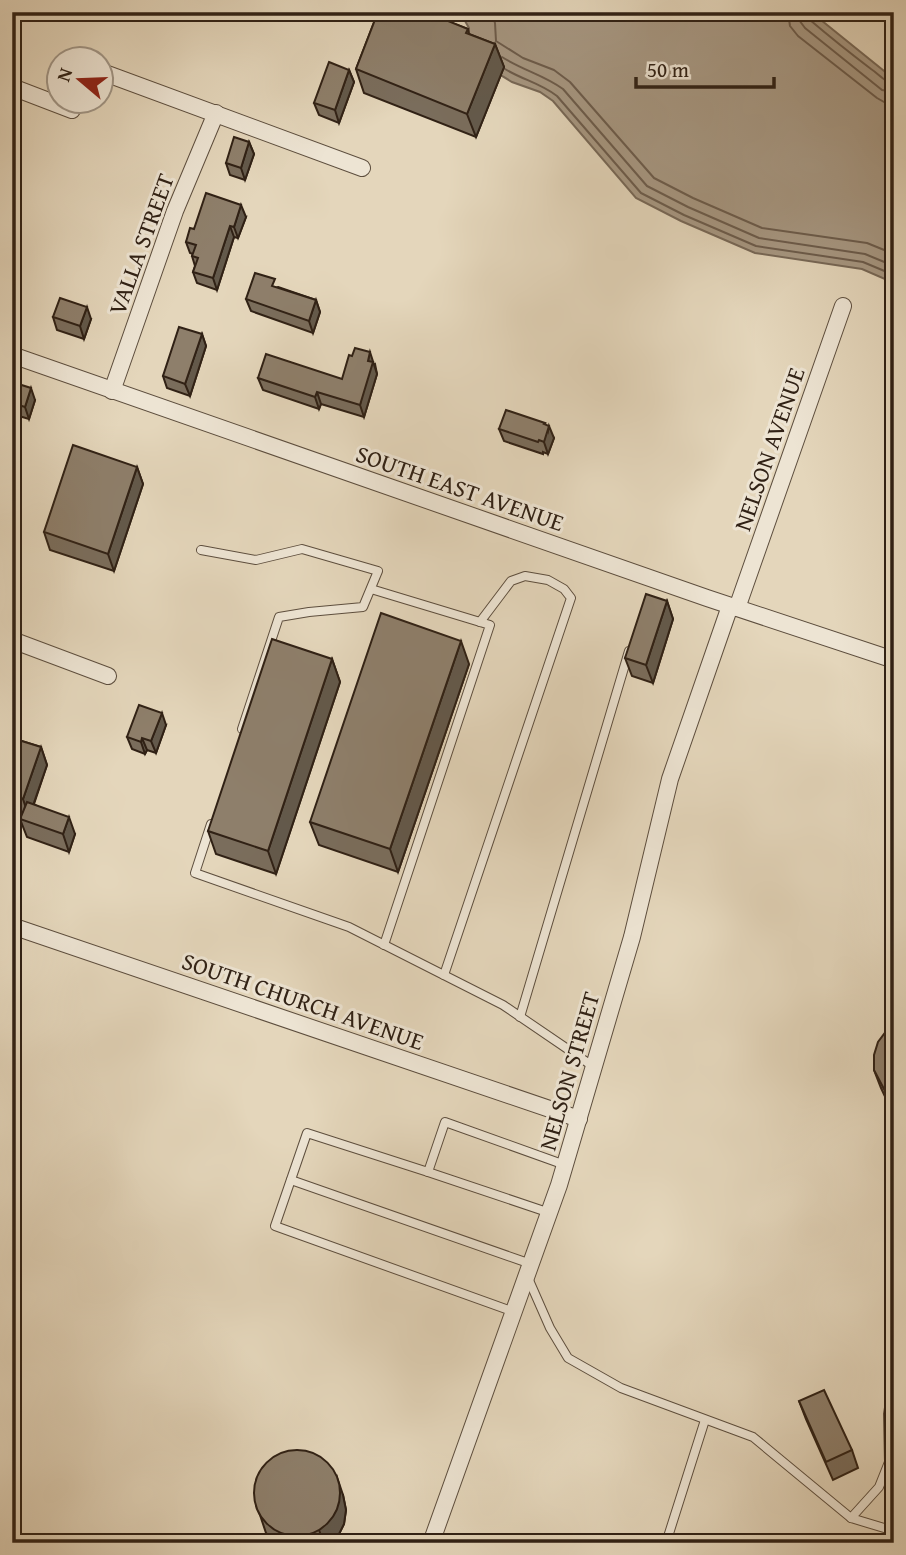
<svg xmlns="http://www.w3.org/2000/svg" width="906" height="1555" viewBox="0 0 906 1555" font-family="'Gentium Book Plus',serif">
<rect width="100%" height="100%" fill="#e4d6bb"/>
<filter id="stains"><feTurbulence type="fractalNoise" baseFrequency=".00286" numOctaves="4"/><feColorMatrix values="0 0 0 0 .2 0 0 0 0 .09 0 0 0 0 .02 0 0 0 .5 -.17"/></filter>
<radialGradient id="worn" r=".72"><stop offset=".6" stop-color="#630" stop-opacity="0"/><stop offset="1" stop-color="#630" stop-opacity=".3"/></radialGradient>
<polygon fill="#a79883" stroke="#776857" stroke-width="2" points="460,12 811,12 894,79 894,283 862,269 755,253 681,221 636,198 553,101 540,92 512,82 469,56 469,28"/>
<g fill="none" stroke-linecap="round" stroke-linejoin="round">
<g stroke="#6c5c4c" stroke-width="2">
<polyline points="491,12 495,23 496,41 523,58 554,70 570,82 654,178 693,198 762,228 867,243 894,254"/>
<polyline points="788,12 790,26 798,36 877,98 884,102 894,103"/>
<polyline points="798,12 799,20 805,28 882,90 894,92"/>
<path d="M807,12L810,20C830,37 850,53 871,69C879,74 884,82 894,84"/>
<path d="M502,57C522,70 544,75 563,89L647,186L688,207L759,238L865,254L894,266"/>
<path d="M505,69C523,80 540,83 557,96L641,193L684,215L756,246L863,262L894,275"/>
</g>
<g stroke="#5d4e3e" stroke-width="10">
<g id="lane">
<polyline points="201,550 256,560 302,549 378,571 363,607 309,612 279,617 242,729"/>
<polyline points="371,589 490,625 384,945"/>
<polyline points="211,824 195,873 349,927 503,1005 594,1067"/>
<polyline points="444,975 571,598 564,589 548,580 525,576 511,581 480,622"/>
<polyline points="520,1017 629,651"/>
<polyline points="428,1172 550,1213"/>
<polyline points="291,1180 531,1264"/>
<polyline points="528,1278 550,1328 568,1358 621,1388 753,1437 851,1518 894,1531"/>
<polyline points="514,1312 275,1226 307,1133 428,1172 445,1122 565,1165"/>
<polyline points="851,1518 879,1487 889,1462 888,1414 894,1376"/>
<polyline points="666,1543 705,1420"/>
</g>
</g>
<g stroke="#5d4e3e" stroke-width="18">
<g id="street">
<polyline points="102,72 362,168"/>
<polyline points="12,87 72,110 76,102"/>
<polyline points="12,355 707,598 894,660"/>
<polyline points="112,391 175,211 216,113"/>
<polyline points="737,608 843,306"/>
<polyline points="12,640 108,676"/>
<polyline points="12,926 579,1119"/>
<polyline points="431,1543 559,1185 632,937 670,779 730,606"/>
</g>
</g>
<use href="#lane" stroke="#ede4d3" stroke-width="8"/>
<use href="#street" stroke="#ede4d3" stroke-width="16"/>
</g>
<g fill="#7a6d5c" stroke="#302115" stroke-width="2">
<polygon points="378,12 447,12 444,20 468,29 469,34 495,44 504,67 476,137 364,93 356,69"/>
<polygon points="349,70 354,82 339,123 319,115 314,103"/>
<polygon points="249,142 254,154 245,180 230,175 226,163"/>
<polygon points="246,217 238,238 234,237 217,290 197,283 193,272 195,266 192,256 193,254 190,253 186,242 194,229"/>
<polygon points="278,287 316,300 320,312 313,333 251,311 246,299"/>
<polygon points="53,317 91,319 84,339 57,330"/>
<polygon points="202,334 206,346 190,396 167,388 163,376"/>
<polygon points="375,364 377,374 364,417 321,404 319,409 263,390 258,378 342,379"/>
<polygon points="12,382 35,400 29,419 12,414"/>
<polygon points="545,425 554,438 548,454 543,452 543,454 504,441 499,429"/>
<polygon points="137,467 143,484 114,571 50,550 44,532"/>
<polygon points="667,601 673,619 653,683 632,676 625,658"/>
<polygon points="332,659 340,682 276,874 216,854 208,831"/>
<polygon points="469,664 398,872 319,845 310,822"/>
<polygon points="166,725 156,753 147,750 145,754 132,749 127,737"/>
<polygon points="12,738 41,747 47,765 34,804 75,834 69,852 27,837 20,819 22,815 12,811"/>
<polygon points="894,1026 894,1110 890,1107 881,1088 874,1070"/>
<polygon points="799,1401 852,1450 858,1468 833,1480 806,1419"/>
<polygon points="343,1495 346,1510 344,1524 337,1538 331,1543 275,1543 266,1533 260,1515"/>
</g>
<g fill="#63594b" stroke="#302115" stroke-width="2">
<polygon points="429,12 447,12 437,37 428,13"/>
<polygon points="495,44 504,67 476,137 467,114"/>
<polygon points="349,70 354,82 339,123 335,110"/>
<polygon points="249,142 254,154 245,180 241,168"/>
<polygon points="241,205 246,217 238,238 234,227"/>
<polygon points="230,226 234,237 217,290 213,278"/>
<polygon points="316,300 320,312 313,333 309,321"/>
<polygon points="87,307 91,319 84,339 80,326"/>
<polygon points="202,334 206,346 190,396 185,384"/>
<polygon points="370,352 377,374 364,417 360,405 368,361"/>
<polygon points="31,388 35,400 29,419 25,407"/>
<polygon points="317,392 321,404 319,409 315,397"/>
<polygon points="545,423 548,431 549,426 554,438 548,454 544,442"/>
<polygon points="137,467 143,484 114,571 108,554"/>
<polygon points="667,601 673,619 653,683 646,665"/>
<polygon points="461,641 469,664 398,872 390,849"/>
<polygon points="332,659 340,682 276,874 268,851"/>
<polygon points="162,713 166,725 156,753 151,741"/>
<polygon points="142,738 147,750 145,754 141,742"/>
<polygon points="41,747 47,765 29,817 23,799"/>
<polygon points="69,817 75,834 69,852 63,834"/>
<polygon points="337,1477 343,1495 346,1510 344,1524 337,1538 331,1543 324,1543 319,1530"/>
</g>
<g fill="#8e7f6b" stroke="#302115" stroke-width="2">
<polygon points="378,12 429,12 428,13 468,29 466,33 495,44 467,114 356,69"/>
<polygon points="329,62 349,70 335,110 314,103"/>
<polygon points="234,137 249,142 241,168 226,163"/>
<polygon points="206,193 241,205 234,227 230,226 213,278 193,272 198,258 192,256 196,245 186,242 190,228 194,229"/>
<polygon points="255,273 275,279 272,286 316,300 309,321 246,299"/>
<polygon points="60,298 87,307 80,326 53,317"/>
<polygon points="179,327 202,334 185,384 163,376"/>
<polygon points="355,348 370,352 368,361 373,362 360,405 317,392 315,397 258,378 266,354 342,379 349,355 352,356"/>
<polygon points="12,382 31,388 25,407 12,403"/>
<polygon points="506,410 545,423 544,424 549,426 544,442 539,440 538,442 499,429"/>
<polygon points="73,445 137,467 108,554 44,532"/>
<polygon points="646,594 667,601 646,665 625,658"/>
<polygon points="381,613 461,641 390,849 310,822"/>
<polygon points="272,639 332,659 268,851 208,831"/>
<polygon points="139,705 162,713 151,741 142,738 141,742 127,737"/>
<polygon points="12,738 41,747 23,799 12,796"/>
<polygon points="27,802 69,817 63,834 20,819"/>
<polygon points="894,1026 894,1097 884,1089 874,1070 874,1055 878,1042 887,1030"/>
<polygon points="824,1390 852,1450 826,1462 799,1401"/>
<circle cx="297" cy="1493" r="43"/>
</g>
<g text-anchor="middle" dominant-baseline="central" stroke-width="6" stroke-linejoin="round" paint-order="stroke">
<g font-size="24" fill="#302115" stroke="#ede4d3">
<text transform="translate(141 244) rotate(-70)">VALLA STREET</text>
<text transform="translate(769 449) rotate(-71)">NELSON AVENUE</text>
<text transform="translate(460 488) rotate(19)">SOUTH EAST AVENUE</text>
<text transform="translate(303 1001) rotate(19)">SOUTH CHURCH AVENUE</text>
<text transform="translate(569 1071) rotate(-74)">NELSON STREET</text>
</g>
</g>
<rect width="906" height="1555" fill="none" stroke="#e4d6bb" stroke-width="42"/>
<rect x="14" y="14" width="878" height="1527" fill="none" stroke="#302115" stroke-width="3.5"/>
<rect x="21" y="21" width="864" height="1513" fill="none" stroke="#302115" stroke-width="2"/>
<g transform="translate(80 80) rotate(289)"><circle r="33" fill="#ede4d3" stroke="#a19687" stroke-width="2"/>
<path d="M0-5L12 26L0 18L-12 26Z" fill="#8f2418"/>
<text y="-10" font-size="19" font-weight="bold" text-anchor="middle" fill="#302115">N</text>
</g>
<path d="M636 77v10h138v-10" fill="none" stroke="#302115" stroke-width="3.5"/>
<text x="647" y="77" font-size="21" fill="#302115" stroke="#ede4d3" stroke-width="5" paint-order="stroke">50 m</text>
<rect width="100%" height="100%" filter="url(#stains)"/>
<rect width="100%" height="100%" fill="url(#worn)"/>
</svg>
